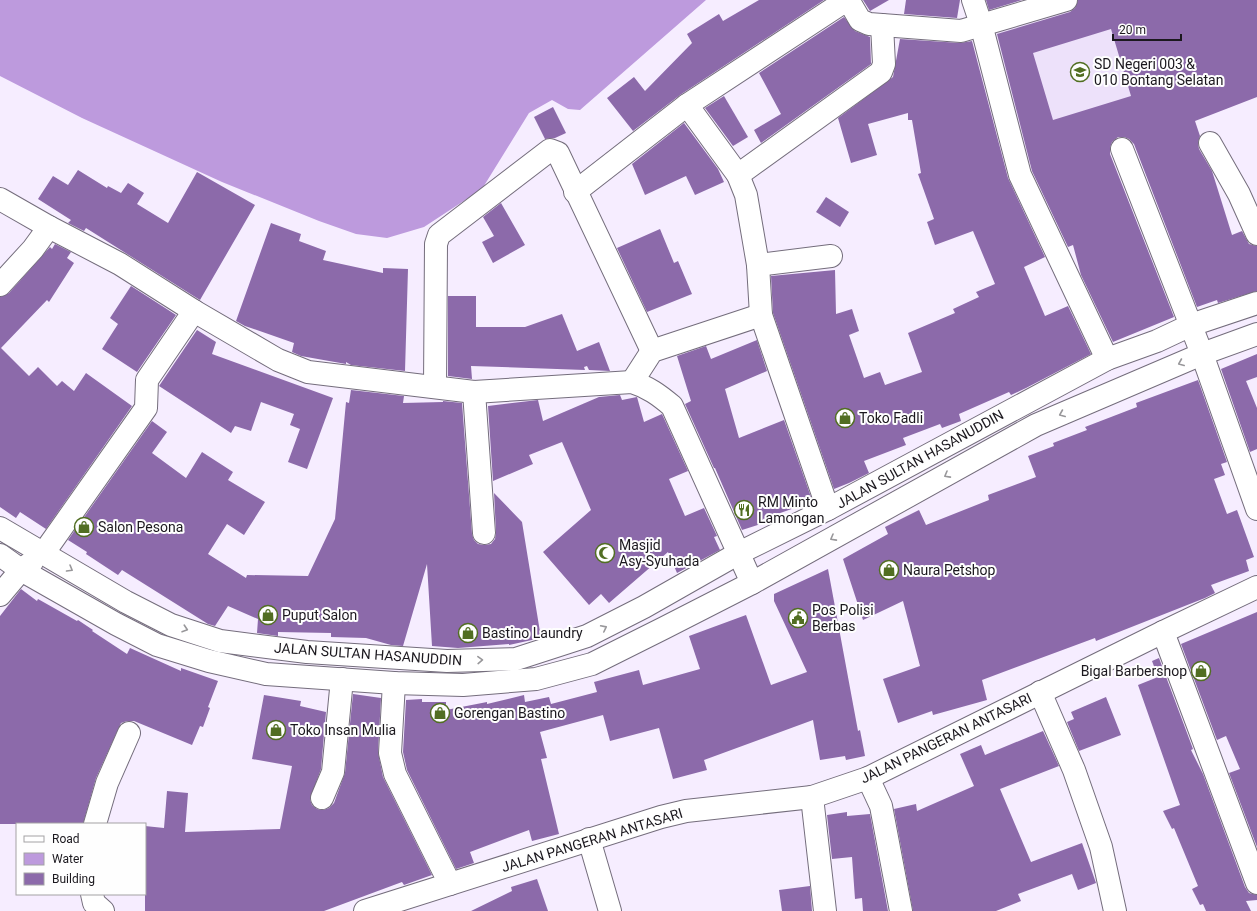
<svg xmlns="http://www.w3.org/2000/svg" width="1257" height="911" viewBox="0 0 1257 911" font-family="Roboto,sans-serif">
<rect width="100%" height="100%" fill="#f6edff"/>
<polygon fill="#ede1fa" points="1076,0 1135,0 1177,118 1023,165 985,25"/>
<polygon fill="#bd9add" points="0,0 706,0 580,110 568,109 552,100 529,113 482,189 424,227 387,238 356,234 319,221 222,182 82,118 0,76"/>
<g fill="#8c6aaa" fill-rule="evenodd">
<polygon points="759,0 824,0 680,95 633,131 607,98 634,77 645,91 692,43 687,34 719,14 723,21"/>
<polygon points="863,0 889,0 870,11"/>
<polygon points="906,0 960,0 957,18 904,14"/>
<polygon points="986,0 1022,0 989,10"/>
<path d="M1078,0H1257V97L1195,121L1200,136L1198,143L1199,149L1212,171L1232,235L1242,231L1249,244L1257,246V291L1218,303L1217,300L1197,307L1134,144L1129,139L1124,137H1118L1112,142L1110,148V154L1174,317L1113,342L1081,275L1073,245L1068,247L1032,171L997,34L1070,12L1075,8ZM1111,29L1131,96L1053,120L1033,53Z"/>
<polygon points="844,17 855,31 870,37 871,64 761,143 754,130 781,114 759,73"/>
<polygon points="900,39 960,43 972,41 1008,178 1045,257 1024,267 1045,316 1068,306 1091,354 1026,388 1011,395 1009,392 959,414 961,421 942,428 940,424 903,438 906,445 864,461 869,473 849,483 834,489 773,313 771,276 835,270 836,314 852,309 859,331 849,335 864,378 880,372 885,385 922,372 908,333 955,313 953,309 979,297 976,292 995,284 973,231 935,245 927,222 934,219 918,174 921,173 912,120 908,120 908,113 868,124 877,155 851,163 838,118 893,77"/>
<polygon points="724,96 748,137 733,146 705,108"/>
<polygon points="553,107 566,133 555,138 545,139 534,117"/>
<polygon points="684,123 718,169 724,182 695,195 686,176 645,195 632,164"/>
<polygon points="78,170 107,188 108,186 121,193 128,183 144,193 137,204 168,223 197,172 255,205 200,300 86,228 84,231 68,223 71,220 38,199 53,176 68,185"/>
<polygon points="826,197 849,212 840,227 816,212"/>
<polygon points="501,203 525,245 493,263 482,242 494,236 483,217"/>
<polygon points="271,223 301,234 299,241 326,251 323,260 383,273 383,268 408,269 405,371 351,365 346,362 346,364 301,356 292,352 294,343 245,326 236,321"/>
<polygon points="660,229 674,263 678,261 692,294 647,312 617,248"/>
<polygon points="55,244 71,252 67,258 74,263 49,302 47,300 1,348 29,376 38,367 57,386 62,381 74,391 86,373 132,406 46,529 20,512 16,518 0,507 0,297 9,293 50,247 52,249"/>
<polygon points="131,286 176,315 137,372 102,349 118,324 110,318"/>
<polygon points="448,296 476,296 476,327 525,327 562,314 577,351 599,342 610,371 589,370 587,366 584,367 585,370 471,366 472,379 448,376"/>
<polygon points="197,330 216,342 212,354 333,398 307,469 288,462 300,429 290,425 294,414 261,402 251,431 235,426 231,433 159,386"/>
<polygon points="757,340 767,371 725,389 739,438 784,420 811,497 804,499 806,504 763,519 764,523 742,530 715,468 714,468 685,404 691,401 677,356 706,346 711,359"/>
<polygon points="1257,354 1257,377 1246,381 1257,408 1257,449 1250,452 1221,369"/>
<polygon points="1198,380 1227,462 1221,464 1225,475 1214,479 1227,514 1237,510 1254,557 1246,560 1249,571 1211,585 1215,593 1205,598 1096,641 1095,638 982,680 987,700 933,715 932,711 898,723 883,679 920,666 903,601 863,620 843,559 888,534 885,527 919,510 926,525 989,500 988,495 1036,477 1028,456 1054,446 1053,443 1087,430 1085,427 1137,407 1136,403"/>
<polygon points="351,390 404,396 403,403 443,402 443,401 462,403 472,534 474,540 478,544 484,545 491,544 495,539 496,532 494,493 522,522 541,638 509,645 509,644 458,648 432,646 427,564 403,646 391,645 366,638 331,637 331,633 278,632 278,636 257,633 258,619 228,606 215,626 208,624 122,570 118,575 86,554 87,552 68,540 152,421 167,432 152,453 186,478 202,452 233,472 228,480 265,502 244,535 227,524 208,554 246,578 247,575 308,576 335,519 346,402 349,403"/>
<polygon points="620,395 622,400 637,397 644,422 662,414 688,471 669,479 685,516 704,508 717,536 714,537 720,550 677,573 668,552 609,603 601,594 589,605 543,552 591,510 562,442 529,455 533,464 493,481 488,406 538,400 543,421 599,397"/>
<polygon points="828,569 858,731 860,730 865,756 846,760 845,756 820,760 813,720 704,760 707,770 673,779 659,728 610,741 603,715 540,732 547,758 541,759 559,834 532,841 529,830 470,852 474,863 456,869 407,770 403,752 406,700 422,699 422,702 446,702 446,710 487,702 487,704 524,695 525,702 549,697 551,704 597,692 594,682 639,670 643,685 700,669 689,636 746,615 771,685 807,672 774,601 774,594"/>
<polygon points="21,589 37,601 38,599 77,621 78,620 93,630 92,631 127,654 130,648 181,671 181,668 218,681 208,707 210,708 203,727 200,726 192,745 134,721 127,721 121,723 96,778 83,824 0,824 0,616"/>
<polygon points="1257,612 1257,847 1229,773 1240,769 1226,736 1217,740 1181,644"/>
<polygon points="1159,658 1193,749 1191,750 1203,774 1245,887 1249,893 1257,895 1257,900 1246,901 1251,911 1206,911 1203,904 1200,905 1192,889 1198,886 1174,828 1172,829 1163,811 1180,805 1138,685 1158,677 1152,661"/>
<polygon points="353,694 381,698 378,752 383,777 432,875 404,885 402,882 324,911 145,911 145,826 164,828 167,791 188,793 185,832 280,829 292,766 252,759 264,695 301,701 300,706 326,712 321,769 310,799 312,805 317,809 323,810 329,808 334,803 345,773"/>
<polygon points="1106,697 1121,735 1079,751 1067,722 1074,719 1071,712"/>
<polygon points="1043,731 1059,766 1000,789 1031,862 1082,843 1096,883 1078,890 1072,874 1018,894 1021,901 996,911 913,911 894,809 916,804 917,811 974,786 960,754 981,745 985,755"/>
<polygon points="847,812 847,816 870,814 888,911 863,911 862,898 855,899 852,857 832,859 827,815"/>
<polygon points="537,879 548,911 471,911 512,891 511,887"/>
<polygon points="810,886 812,911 782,911 779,890"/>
</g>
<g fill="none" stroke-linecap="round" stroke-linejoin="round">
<g stroke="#746d7c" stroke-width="24">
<g id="minor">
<polyline points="973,0 981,24 1020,175 1107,359"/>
<polyline points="687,105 738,175 746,195 758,265 761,315 828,509"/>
<polyline points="1210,143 1239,194 1257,234"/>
<polyline points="1122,149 1202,354 1257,509"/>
<polyline points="738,175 881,72 884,64 882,25"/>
<polyline points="575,192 687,105 842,3 850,3 860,20 869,24 961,31 1066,0"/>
<path d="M0,199L49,227L120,264L194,311L278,360L308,372L474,392L632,382C648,387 659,395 672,406L752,583"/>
<polyline points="758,265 831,256"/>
<polyline points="0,285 33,249 49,227"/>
<polyline points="632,382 652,351 761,315"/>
<polyline points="435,387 436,244 439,235 550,150 558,153 652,351"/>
<polyline points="474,392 484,533"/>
<polyline points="43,554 146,408 147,380 194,311"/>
<polyline points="1163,632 1257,883"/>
<polyline points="394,683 390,753 395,774 450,884"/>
<polyline points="1040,692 1074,770 1101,847 1115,911"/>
<polyline points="868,778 881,806 901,911"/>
<polyline points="812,797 825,911"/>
<polyline points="322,798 333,772 342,679"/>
<polyline points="95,824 107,783 129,733"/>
<polyline points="589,839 610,911"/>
<polyline points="92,894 94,903 103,911"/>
<polyline points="365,911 661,817 686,811 812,797 868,778 1163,632 1257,587"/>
</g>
</g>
<g stroke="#746d7c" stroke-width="24">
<g id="tertiary">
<polyline points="0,528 126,602 171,625 220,641 307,652 447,661 516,659 587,636 644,607 739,553 828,509 1107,359 1157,341 1191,325 1257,303"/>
<polyline points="0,555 21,570 116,624 157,645 209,661 266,674 394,683 463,685 536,679 592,664 664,628 752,583 1036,425 1202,354 1257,334"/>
<polyline points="0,595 21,570 32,562"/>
</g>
</g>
<use href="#minor" stroke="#fff" stroke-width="22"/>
<use href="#tertiary" stroke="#fff" stroke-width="22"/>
</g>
<defs><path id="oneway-chevron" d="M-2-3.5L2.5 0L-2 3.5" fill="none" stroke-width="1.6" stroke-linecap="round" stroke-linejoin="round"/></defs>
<g stroke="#98979a">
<use href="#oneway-chevron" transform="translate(1181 363) rotate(157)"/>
<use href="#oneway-chevron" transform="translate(1062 414) rotate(157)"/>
<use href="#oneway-chevron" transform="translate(947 475) rotate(151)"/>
<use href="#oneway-chevron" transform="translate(833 538) rotate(151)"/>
<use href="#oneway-chevron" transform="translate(70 569) rotate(30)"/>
<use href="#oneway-chevron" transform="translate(604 628) rotate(-27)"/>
<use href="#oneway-chevron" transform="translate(185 629) rotate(18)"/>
<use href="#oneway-chevron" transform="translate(480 660) rotate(-2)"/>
</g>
<defs>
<g id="school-ring" transform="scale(1)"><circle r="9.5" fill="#fefefe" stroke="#516e22" stroke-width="1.5"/><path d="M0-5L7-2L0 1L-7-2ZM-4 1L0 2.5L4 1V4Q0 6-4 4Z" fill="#516e22"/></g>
<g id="shop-ring" transform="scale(1)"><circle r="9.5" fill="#fefefe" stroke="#516e22" stroke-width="1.5"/><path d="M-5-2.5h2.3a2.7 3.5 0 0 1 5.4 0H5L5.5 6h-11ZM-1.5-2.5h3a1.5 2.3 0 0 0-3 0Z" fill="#516e22"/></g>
<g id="restaurant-ring" transform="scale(1)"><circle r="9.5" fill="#fefefe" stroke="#516e22" stroke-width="1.5"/><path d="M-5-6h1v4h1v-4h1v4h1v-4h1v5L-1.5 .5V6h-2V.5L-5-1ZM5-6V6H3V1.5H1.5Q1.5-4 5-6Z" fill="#516e22"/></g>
<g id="mosque-ring" transform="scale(1)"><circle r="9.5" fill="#fefefe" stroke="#516e22" stroke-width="1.5"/><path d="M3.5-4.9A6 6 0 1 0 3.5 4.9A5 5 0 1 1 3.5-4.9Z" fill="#516e22"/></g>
<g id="civic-ring" transform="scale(1)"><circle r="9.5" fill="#fefefe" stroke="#516e22" stroke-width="1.5"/><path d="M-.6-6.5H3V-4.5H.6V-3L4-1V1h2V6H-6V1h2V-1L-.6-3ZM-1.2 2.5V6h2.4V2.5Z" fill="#516e22"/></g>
</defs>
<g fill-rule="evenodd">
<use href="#school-ring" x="1080" y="72"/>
<use href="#shop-ring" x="845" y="418"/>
<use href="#restaurant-ring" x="744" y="510"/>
<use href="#shop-ring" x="84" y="527"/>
<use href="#mosque-ring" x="605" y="553"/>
<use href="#shop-ring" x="889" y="570"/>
<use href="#shop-ring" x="268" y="615"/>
<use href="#civic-ring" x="798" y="618"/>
<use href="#shop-ring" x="468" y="633"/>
<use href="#shop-ring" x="1201" y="671"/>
<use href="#shop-ring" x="440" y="713"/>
<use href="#shop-ring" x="276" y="730"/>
</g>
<g text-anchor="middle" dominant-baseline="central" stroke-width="4" stroke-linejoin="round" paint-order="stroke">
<g font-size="14" fill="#1b181e" stroke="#fefefe" text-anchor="start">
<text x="1094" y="64">SD Negeri 003 &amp;<tspan x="1094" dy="16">010 Bontang Selatan</tspan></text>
<text x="859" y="418">Toko Fadli</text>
<text x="758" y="502">RM Minto<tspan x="758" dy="16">Lamongan</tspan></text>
<text x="98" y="527">Salon Pesona</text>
<text x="619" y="545">Masjid<tspan x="619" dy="16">Asy-Syuhada</tspan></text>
<text x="903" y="570">Naura Petshop</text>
<text x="812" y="610">Pos Polisi<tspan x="812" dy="16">Berbas</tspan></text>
<text x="282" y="615">Puput Salon</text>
<text x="482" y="633">Bastino Laundry</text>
<text x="1187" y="671" text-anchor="end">Bigal Barbershop</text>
<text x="454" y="713">Gorengan Bastino</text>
<text x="290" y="730">Toko Insan Mulia</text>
</g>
<g font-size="14" fill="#1b181e" stroke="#fefefe">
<text transform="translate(920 459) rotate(-29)">JALAN SULTAN HASANUDDIN</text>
<text transform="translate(368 654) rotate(4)">JALAN SULTAN HASANUDDIN</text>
<text transform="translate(946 738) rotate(-26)">JALAN PANGERAN ANTASARI</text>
<text transform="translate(592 840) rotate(-17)">JALAN PANGERAN ANTASARI</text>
</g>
</g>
<rect x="16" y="823" width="130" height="72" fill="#fefefe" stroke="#a3a2a4"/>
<rect x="24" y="836" width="20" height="6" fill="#ffffff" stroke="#a3a2a4"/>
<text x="52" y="843" font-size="12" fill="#1b181e">Road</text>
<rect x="24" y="853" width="20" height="12" fill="#bd9add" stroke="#a3a2a4"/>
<text x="52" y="863" font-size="12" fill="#1b181e">Water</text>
<rect x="24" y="873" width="20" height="12" fill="#8c6aaa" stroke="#a3a2a4"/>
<text x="52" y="883" font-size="12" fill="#1b181e">Building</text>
<path d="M1113 34v6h68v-6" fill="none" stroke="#1b181e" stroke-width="2"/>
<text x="1119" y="34" font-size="12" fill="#1b181e" stroke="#fefefe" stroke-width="3" paint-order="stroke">20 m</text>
</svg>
